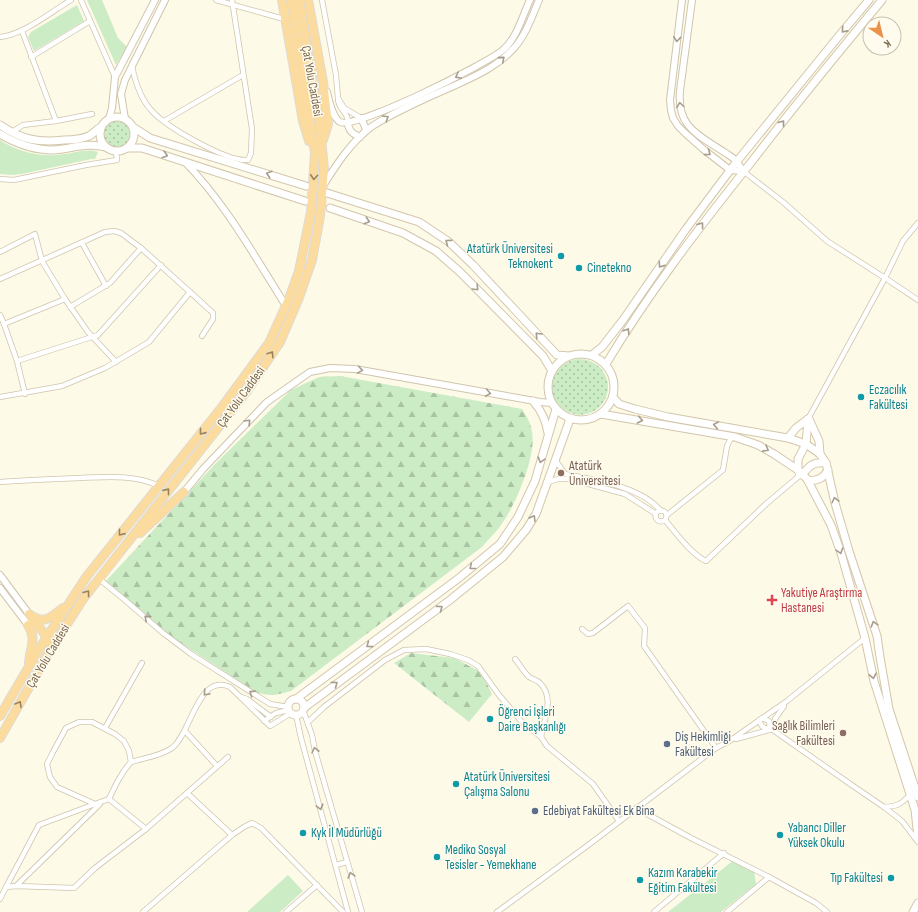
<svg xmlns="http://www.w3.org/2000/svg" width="918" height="912" viewBox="0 0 918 912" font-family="'Sofia Sans Condensed',sans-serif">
<defs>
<pattern id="grass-dots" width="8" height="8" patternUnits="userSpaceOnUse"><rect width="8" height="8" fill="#ccecc6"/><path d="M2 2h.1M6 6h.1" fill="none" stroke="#aac3a3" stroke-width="1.8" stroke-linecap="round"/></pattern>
<pattern id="forest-firs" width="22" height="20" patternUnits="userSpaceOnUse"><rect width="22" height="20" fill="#ccecc6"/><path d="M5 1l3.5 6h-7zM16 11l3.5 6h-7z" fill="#aac3a3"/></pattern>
</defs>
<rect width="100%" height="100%" fill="#fdfae8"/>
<g fill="url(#grass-dots)">
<circle cx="117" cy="135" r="14"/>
<circle cx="580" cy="387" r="28"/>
</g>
<g fill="url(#forest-firs)">
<path d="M340,376L522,409C527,417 531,423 532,432C537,456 514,510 498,529C493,535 487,541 482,547L291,691C277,695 270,697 256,692L173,638L104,583L215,464L291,390L319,377Z"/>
<polygon points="411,653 454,658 481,672 492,694 469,722 394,663"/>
</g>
<g fill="#ccecc6">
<polygon points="87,0 102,0 118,38 127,47 116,65"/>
<polygon points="77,5 84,21 34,51 28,37 31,32"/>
<path d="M0,140C18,152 43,158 64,154C75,153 86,148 98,152L95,159H91L22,174L11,175L0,174Z"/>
<polygon points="734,860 754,871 756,884 721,912 668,912"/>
<polygon points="288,875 303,891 280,912 247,912"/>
</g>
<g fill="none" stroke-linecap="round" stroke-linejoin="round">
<g stroke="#d0c5ad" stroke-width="6">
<g id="minor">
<polyline points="81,0 115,77"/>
<polyline points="216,0 280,18 285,17"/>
<polyline points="322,0 336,75 338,98"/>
<polyline points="22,31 56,121"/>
<path d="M0,37C23,35 51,12 71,0"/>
<polyline points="31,57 90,21"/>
<path d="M132,66C135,81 140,98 151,110C166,127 227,162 248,160L251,153L252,129L232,0"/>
<polyline points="164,121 243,75"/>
<path d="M348,122C348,111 338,111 338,98L344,108L361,118"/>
<polyline points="12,132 23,125 56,121 92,114"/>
<polyline points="743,171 783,202 827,241 885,278 918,300"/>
<polyline points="0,179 14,180 86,165 117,160 116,152"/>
<polyline points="82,243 106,286"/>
<polyline points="0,252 35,234 42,261 65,299 88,332 116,362"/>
<polyline points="0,279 105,232 114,231 121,233 141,248 190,292 149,342 105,368 62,386 0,397"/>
<polyline points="190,292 213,313 213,319 202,336"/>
<polyline points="70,307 110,283 141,248"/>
<polyline points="0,315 4,324"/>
<polyline points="17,361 98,335 161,265"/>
<polyline points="25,394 17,361 4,324 65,299"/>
<polyline points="808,419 885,278 903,241 918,223"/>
<path d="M556,461L565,474C594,480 641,486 661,511"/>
<path d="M0,482C27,480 53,479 80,478C106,477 135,474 159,486"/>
<polyline points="548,482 558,479 570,479 625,494 656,514"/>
<circle cx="661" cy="516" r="5.5"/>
<polyline points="667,515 723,470 727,446 732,436"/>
<path d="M665,520C676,533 691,554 706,561L766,504L798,477V470"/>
<polyline points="98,578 126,601 163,633 191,654 270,704 288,707"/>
<polyline points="582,629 588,634 593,633 628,606 645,628 644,646 716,748"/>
<path d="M515,659C520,665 524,672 529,677C532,679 537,680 540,683C555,698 544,719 541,737L547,746L593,784L619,821"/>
<polyline points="241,697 247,699 271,717"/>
<polyline points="303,710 312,735 315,751 362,912"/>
<polyline points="296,715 301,738 348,912"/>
<polyline points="762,718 769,721 770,728"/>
<path d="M759,720C761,726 764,730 770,728L856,788L884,807L902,821L918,842"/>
<polyline points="264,721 276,713 289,710"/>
<path d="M79,722H92L115,734L124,741L129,751L131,762C121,773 115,786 109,799L95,804L57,787L50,777L47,764L53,752L66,728Z"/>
<polyline points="308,722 324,707 385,660 404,650 426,649 450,654 468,660 478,666 499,695 521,721 541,737"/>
<polyline points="105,728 142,663"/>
<polyline points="185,731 217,766"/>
<polyline points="736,739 773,729 775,719 784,706"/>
<path d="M131,762C144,758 161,756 172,748C191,734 198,672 230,687L270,726L291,713"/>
<polyline points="187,793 232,835"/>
<polyline points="109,799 146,829"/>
<polyline points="95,804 39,825 6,887 16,886 74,888 95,868 146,829 228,757"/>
<path d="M884,807C898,806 900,805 910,795"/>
<polyline points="636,808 691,838 769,877 816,903 827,912"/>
<polyline points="336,865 347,862"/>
<polyline points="16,886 100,804"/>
<polyline points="0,899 6,887"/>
<polyline points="143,912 232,835 244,827 252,823 261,828 343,912"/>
<polyline points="286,912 317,885"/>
<polyline points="497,912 591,843 716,748 731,740 787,701 865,638"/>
<polyline points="654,912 724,853"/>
<polyline points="727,912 769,877"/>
</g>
</g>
<g stroke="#d0c5ad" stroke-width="8">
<g id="tertiary">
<polyline points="682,0 670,100 671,110 673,118 678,126 685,133 703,149 730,170 743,171"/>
<path d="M692,0L680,91C677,127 697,134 724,152C728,155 733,157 736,161C739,164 741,168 743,171"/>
<path d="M327,92C329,100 332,117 340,122C355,130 486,64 503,50C517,38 522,17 530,0"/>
<polyline points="361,118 366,129 364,133"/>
<polyline points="109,119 112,108 115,77 155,0"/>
<polyline points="125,119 121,94 125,80 165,0"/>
<path d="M348,122C348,131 353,134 360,137"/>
<path d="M185,162C226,204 255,257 286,306"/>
<path d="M323,186C336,165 351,142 371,127C397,110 429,97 458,84C478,75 499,65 514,48C526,35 532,16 539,0"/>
<polyline points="184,492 203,469 267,402 310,372 330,368 355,369 540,402 552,403"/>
<polyline points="0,575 29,614"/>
<polyline points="0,588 28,625"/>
</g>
</g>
<g stroke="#d3c6ab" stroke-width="9">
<g id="secondary">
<circle cx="117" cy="134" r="17"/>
<path d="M0,125C22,140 39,143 64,140C72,140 82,139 89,136C93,134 97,129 101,127"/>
<polyline points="133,127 150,138 306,186"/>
<path d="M0,134C17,144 33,150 53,150C71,149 87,142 105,147"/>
<polyline points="127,148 142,148 305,201"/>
<polyline points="327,193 419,222 449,242 473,265 557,355 569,356"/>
<polyline points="330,208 403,233 436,251 460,272 543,356 552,371"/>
<circle cx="581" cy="387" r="33"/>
<polyline points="592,355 602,347 623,320 686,229 734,165 838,37 869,0"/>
<path d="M606,364C648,294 698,229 749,165C792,109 837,54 882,0"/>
<polyline points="613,397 619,404 635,409 668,417 788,438 806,444 820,454 826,463 835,503 849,551 877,636 880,657 889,709 918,797"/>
<path d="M533,401C542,411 546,420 548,433"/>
<polyline points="601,414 735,437 758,445 774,454 798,470 807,479 831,525 841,553 865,638 874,681 915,810 918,838"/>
<polyline points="809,419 819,441 820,454"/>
<polyline points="788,438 796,428 808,419"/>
<polyline points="798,470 798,459 806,444 808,419"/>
<path d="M802,475C810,465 813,462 826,463"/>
<path d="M808,481C818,480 823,479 828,470"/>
<polyline points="296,699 459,578 500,544 518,517 535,481 556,409"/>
<circle cx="296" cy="707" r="8"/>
<polyline points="304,708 450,600 503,557 526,530 536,514 570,419"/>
<polyline points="913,912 918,903"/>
</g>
</g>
<g stroke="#dfdad4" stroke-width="10">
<g id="trunk">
<polyline points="282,0 303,121 309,141"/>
<polyline points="308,0 323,82 328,124 323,140"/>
<polyline points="140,533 184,492"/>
<path d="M29,614C45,625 50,618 63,608"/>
<polyline points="31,617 47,637 47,642"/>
<path d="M28,625C37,639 30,648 29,663"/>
<polyline points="0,716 41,646 87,576 222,407 269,343 289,299 299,271 311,212 315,153 291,0"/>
<polyline points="0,738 49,652 83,599 247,391 280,342 298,300 312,260 320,216 324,169 319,119 299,0"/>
</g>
</g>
<use href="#minor" stroke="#fff" stroke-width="4.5"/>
<use href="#tertiary" stroke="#fff" stroke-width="6"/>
<use href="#secondary" stroke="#fff" stroke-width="7"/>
<use href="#trunk" stroke="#fbdc9e" stroke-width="8"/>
</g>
<defs><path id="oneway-chevron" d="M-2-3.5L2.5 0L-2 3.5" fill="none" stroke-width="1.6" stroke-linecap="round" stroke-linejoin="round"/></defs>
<g stroke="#a89c8a">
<use href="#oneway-chevron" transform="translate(844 30) rotate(132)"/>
<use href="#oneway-chevron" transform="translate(677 39) rotate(96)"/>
<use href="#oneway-chevron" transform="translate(502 59) rotate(-40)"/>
<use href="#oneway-chevron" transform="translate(458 76) rotate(153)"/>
<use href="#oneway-chevron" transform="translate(680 105) rotate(-98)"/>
<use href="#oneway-chevron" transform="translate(386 118) rotate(-31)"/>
<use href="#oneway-chevron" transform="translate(782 123) rotate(-52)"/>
<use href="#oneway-chevron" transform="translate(708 153) rotate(37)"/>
<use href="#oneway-chevron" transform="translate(165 155) rotate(17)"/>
<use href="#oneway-chevron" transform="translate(269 174) rotate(-163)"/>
<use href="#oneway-chevron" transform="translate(367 221) rotate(18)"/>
<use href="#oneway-chevron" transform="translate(701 225) rotate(-53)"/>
<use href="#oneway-chevron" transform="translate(448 242) rotate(-143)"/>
<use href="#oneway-chevron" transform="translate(661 265) rotate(125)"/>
<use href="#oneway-chevron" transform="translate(476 288) rotate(46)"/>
<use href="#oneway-chevron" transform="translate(627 331) rotate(-57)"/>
<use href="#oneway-chevron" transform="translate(538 335) rotate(-133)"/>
<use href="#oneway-chevron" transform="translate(360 370) rotate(9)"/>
<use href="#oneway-chevron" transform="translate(488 393) rotate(10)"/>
<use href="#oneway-chevron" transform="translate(640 420) rotate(11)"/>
<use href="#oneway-chevron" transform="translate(248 422) rotate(-46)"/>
<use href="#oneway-chevron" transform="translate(716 425) rotate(-170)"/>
<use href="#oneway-chevron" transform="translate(766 449) rotate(29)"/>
<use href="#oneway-chevron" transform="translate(541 460) rotate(106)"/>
<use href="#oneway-chevron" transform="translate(835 500) rotate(-103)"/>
<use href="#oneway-chevron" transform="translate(533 518) rotate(-59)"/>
<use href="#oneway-chevron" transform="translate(840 551) rotate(72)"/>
<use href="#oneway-chevron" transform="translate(472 567) rotate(141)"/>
<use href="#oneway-chevron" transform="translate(440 608) rotate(-36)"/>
<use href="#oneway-chevron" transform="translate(147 618) rotate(-139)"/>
<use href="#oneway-chevron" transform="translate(874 624) rotate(-107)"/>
<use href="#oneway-chevron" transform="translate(369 645) rotate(143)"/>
<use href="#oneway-chevron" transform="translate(873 676) rotate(78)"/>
<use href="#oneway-chevron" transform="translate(335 684) rotate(-37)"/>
<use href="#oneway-chevron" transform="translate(206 693) rotate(133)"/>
<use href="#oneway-chevron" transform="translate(252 693) rotate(-147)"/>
<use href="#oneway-chevron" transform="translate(315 750) rotate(-103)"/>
<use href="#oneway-chevron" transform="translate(320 807) rotate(75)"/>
<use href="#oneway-chevron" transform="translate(351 875) rotate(-106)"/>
</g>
<g stroke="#9a8460">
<use href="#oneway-chevron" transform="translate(314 177) rotate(94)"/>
<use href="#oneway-chevron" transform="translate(271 354) rotate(-57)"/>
<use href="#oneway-chevron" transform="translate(202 432) rotate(129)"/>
<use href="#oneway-chevron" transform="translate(167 491) rotate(-51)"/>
<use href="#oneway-chevron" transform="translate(121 533) rotate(129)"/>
<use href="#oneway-chevron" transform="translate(87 593) rotate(-53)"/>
<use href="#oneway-chevron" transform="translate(19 704) rotate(-60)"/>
</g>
<g fill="#0f9aa8" stroke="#fffcef" stroke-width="1.5">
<circle cx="561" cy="256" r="4"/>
<circle cx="579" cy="268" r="4"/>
<circle cx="861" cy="397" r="4"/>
<circle cx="490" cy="719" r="4"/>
<circle cx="456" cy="784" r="4"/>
<circle cx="303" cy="833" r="4"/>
<circle cx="780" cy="835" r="4"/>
<circle cx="437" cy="857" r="4"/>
<circle cx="891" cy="878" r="4"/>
<circle cx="640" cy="880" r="4"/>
</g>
<g fill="#8d6e63" stroke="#fffcef" stroke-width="1.5">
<circle cx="561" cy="473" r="4"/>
<circle cx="843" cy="733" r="4"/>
</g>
<path fill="#e0444e" stroke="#fffcef" stroke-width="1.5" d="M770 594h4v4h4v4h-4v4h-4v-4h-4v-4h4z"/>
<g fill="#5c6f8a" stroke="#fffcef" stroke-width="1.5">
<circle cx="667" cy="744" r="4"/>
<circle cx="535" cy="811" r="4"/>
</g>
<g text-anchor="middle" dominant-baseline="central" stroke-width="3" stroke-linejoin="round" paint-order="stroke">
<g font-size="13" fill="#79664b" stroke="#fffcef">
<text transform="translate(312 81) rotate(80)">Çat Yolu Caddesi</text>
<text transform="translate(241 397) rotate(-54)">Çat Yolu Caddesi</text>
<text transform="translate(48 656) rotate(-59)">Çat Yolu Caddesi</text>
</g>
<g font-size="13" fill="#0d838f" stroke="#fffcef" text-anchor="start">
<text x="553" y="249" text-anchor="end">Atatürk Üniversitesi<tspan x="553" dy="15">Teknokent</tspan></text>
<text x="587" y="268">Cinetekno</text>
<text x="869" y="390">Eczacılık<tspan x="869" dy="15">Fakültesi</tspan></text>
<text x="498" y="712">Öğrenci İşleri<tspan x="498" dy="15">Daire Başkanlığı</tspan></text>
<text x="464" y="777">Atatürk Üniversitesi<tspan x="464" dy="15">Çalışma Salonu</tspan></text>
<text x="788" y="828">Yabancı Diller<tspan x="788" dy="15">Yüksek Okulu</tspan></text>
<text x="311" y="833">Kyk İl Müdürlüğü</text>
<text x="445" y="850">Mediko Sosyal<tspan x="445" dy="15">Tesisler - Yemekhane</tspan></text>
<text x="648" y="873">Kazım Karabekir<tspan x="648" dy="15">Eğitim Fakültesi</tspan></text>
<text x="883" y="878" text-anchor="end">Tıp Fakültesi</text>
</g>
<g font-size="13" fill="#785e54" stroke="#fffcef" text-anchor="start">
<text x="569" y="466">Atatürk<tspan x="569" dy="15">Üniversitesi</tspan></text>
<text x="835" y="726" text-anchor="end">Sağlık Bilimleri<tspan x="835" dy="15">Fakültesi</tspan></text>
</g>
<g font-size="13" fill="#be3a42" stroke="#fffcef" text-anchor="start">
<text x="781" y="593">Yakutiye Araştırma<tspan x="781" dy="15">Hastanesi</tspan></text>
</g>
<g font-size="13" fill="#4e5e75" stroke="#fffcef" text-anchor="start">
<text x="675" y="737">Diş Hekimliği<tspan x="675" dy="15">Fakültesi</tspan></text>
<text x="543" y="811">Edebiyat Fakültesi Ek Bina</text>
</g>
</g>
<g transform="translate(882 36) rotate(145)"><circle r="19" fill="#fffcef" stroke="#c9c0ad"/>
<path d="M0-3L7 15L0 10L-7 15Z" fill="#ea924a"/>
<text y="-6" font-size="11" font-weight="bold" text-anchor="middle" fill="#79664b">K</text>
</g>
</svg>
